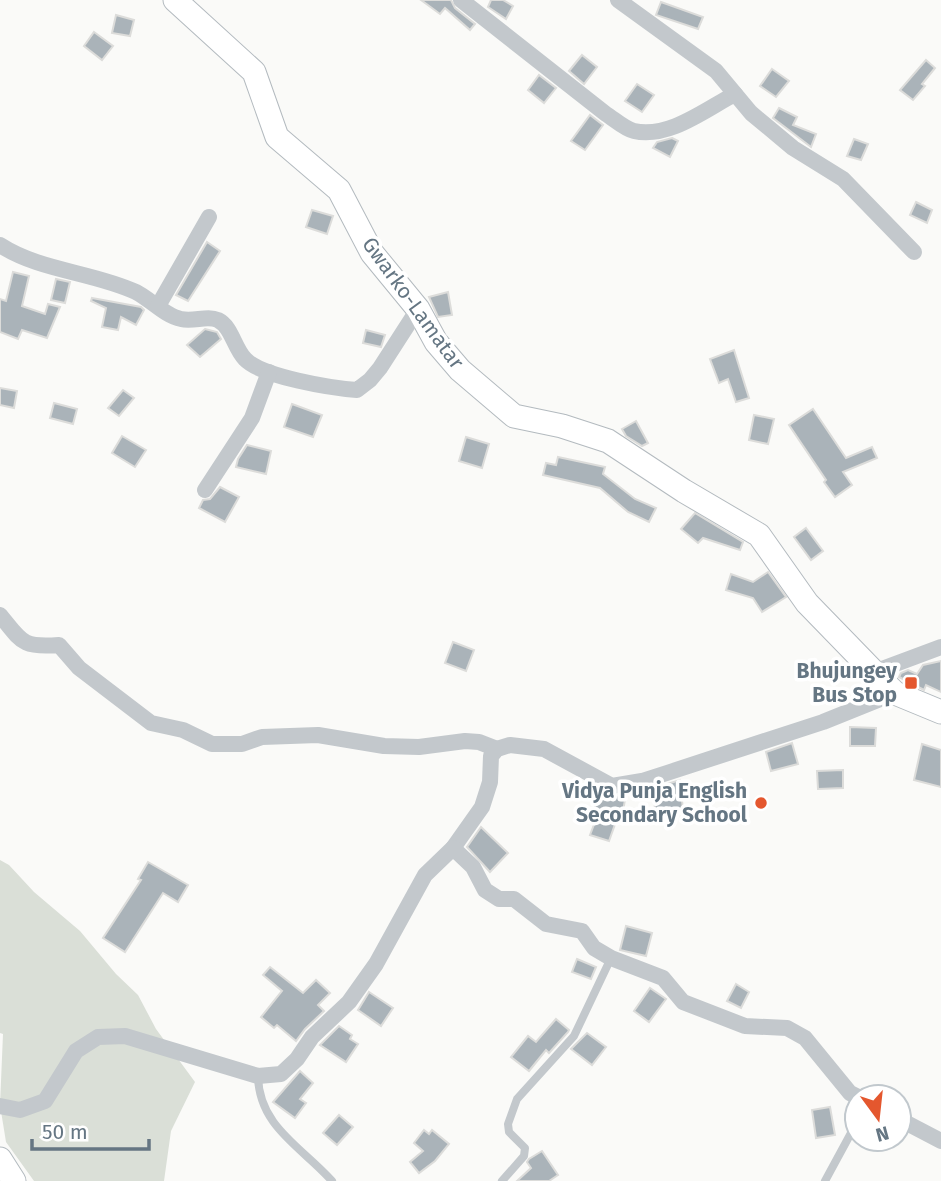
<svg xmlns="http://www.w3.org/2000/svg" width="941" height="1181" viewBox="0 0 941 1181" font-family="'Fira Sans',sans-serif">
<rect width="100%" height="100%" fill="#fafaf8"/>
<polygon fill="#dadfd7" points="0,860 9,865 34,892 80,931 116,974 138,995 156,1029 195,1082 171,1131 164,1181 34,1181 6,1142 0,1105 3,1034 0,1033"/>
<g fill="#aab3b9" stroke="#dcdcda" stroke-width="2">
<polygon points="421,0 451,0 455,8 475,24 470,30 445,8 440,14"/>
<polygon points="491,0 503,0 513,6 506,19 488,7"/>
<polygon points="661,2 703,17 698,29 656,15"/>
<polygon points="116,15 134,20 130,36 112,33"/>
<polygon points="94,32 113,46 102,60 84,46"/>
<polygon points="582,55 597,67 584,84 569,71"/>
<polygon points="926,60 935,68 922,84 925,86 913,100 900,90"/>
<polygon points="772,69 789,81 776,97 760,86"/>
<polygon points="539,75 556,88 544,103 528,90"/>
<polygon points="637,84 654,95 642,112 625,101"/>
<polygon points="779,108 797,117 793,125 816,134 811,147 773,118"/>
<polygon points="590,115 603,125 585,150 571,141"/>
<polygon points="672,138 678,141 670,157 653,148 657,142"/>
<polygon points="854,139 868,144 861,160 847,156"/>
<polygon points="916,202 932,210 927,223 910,215"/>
<polygon points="312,210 333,216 327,234 306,227"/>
<polygon points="207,242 220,251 188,301 176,295"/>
<polygon points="13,272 29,276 22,306 45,314 48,304 60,307 47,338 22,330 18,339 0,332 0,299 6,301"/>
<polygon points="56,279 70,282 65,303 51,300"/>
<polygon points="448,292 452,315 438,317 429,297"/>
<polygon points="92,298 141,307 144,310 136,325 121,317 118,330 102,327 106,308 91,301"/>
<polygon points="205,329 217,332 221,339 200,357 187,345"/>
<polygon points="366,330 385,335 381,347 363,343"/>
<polygon points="734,350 749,398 736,402 728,379 719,383 710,359"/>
<polygon points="0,388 17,391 14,408 0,405"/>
<polygon points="123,390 134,398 119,416 108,408"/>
<polygon points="54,403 77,409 73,424 50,418"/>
<polygon points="292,404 322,415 313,437 284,427"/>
<polygon points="813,409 846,458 872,447 877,458 843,472 852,485 835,497 824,482 826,480 789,425"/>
<polygon points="754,415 774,419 768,444 749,440"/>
<polygon points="636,421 648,443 642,446 626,436 622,429"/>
<polygon points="122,436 146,450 135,467 112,453"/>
<polygon points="466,437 489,444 482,468 459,461"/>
<polygon points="247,445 271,451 266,474 236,467 238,459"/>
<polygon points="558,457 605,467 603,474 635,499 656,508 649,522 628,512 600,488 543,475 546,463 556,465"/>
<polygon points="220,487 239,497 225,522 199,508 203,500 210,499"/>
<polygon points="695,513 743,542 740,550 703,538 698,543 681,529"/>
<polygon points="806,528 823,551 811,560 794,537"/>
<polygon points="768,572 786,597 762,612 753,598 726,590 731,574 753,582"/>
<polygon points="453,642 474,650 466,671 445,663"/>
<polygon points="941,661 941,692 926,685 924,690 899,677 901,673 908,670 917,674 923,665"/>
<polygon points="850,727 876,728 875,746 850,746"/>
<polygon points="792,743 798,764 771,771 766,752"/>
<polygon points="922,744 941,750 941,787 914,780"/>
<polygon points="843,770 843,788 818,789 817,771"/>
<polygon points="680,780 683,810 655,813 654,788"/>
<polygon points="598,791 613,796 626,794 622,817 618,816 609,841 590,835 598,814 594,813"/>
<polygon points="481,827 508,853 490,872 467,847"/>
<polygon points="148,862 188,885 178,902 163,893 125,952 103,938 141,880 138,879"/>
<polygon points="626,926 652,933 646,956 620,950"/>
<polygon points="577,959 596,967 591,979 572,972"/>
<polygon points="270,967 303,993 316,980 330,993 318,1005 324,1011 305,1029 296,1041 277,1025 274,1028 261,1017 282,991 263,975"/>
<polygon points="736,984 749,992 741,1008 727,1001"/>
<polygon points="650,988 666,999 649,1022 634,1011"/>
<polygon points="369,992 393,1008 381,1026 358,1010"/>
<polygon points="556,1019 569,1030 568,1032 549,1053 546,1050 529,1071 511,1057 528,1036 536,1042"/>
<polygon points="339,1026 352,1035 350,1039 358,1044 346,1062 320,1045"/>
<polygon points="587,1033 606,1047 592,1065 571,1049"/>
<polygon points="300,1071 313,1083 300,1099 306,1103 295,1118 273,1102"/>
<polygon points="830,1107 835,1135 816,1138 812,1110"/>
<polygon points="339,1115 353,1127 337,1145 323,1133"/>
<polygon points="424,1130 429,1134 432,1130 449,1144 435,1161 419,1173 410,1162 423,1151 414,1143"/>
<polygon points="542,1151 558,1175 549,1181 517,1181 531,1168 527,1162 529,1159"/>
</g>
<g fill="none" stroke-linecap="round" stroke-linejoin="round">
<g stroke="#b3babf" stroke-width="25">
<g id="secondary">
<polyline points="175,0 254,72 277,137 339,190 372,253 418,309 436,342 460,370 514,416 562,426 608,441 684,491 759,535 807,603 874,672 895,693 941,712"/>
<polyline points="0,1159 14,1181"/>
</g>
</g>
<g stroke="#c3c8cc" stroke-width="8">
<path d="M258,1076C259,1127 302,1147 332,1181"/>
<polyline points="502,1181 524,1156 525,1148 509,1132 508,1124 517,1099 574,1036 611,958"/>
<polyline points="825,1181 857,1122"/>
</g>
<g stroke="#c3c8cc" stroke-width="16">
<path d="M461,0L606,114C614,119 625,129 634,131C669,139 706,109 735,94"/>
<polyline points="618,0 716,71 751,113 793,148 843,179 914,252"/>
<path d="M0,245C40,271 93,272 136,292C150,299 165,316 181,319C194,322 207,315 218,320C232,327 234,348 245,359C262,377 331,388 357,390L370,380L380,368L418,309"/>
<polyline points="158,306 209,217"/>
<polyline points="205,490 252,418 269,372"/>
<path d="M0,615C22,642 22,648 59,645L79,668L151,723L183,730L212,744H242L262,737L318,735L384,746L419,747L465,741L479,742L497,749"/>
<polyline points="874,672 941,647"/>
<polyline points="453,848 482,807 490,782 491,756 497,749 510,745 544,749 612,786 642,781 670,772 823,722 895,693"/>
<polyline points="0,1106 20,1110 45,1101 76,1051 98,1037 125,1036 258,1076 281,1074 297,1059 312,1037 349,1002 376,964 425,875 453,848 473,867 485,890 499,899 514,899 546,924 582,931 594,948 611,958 663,978 683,1002 745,1026 787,1028 805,1038 850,1093 858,1097"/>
<polyline points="899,1119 941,1141"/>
</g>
<use href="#secondary" stroke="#fff" stroke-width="23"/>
</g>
<g fill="#e4572e" stroke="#fff" stroke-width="2.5">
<rect x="904" y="676" width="14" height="14" rx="3.5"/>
<circle cx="761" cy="803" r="7"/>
</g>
<g text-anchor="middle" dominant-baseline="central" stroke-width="7" stroke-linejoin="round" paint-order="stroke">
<g font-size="21" fill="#657683" stroke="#fff">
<text transform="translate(413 303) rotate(54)">Gwarko-Lamatar</text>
</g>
<g font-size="21" font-weight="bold" fill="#657683" stroke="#fff" text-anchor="end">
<text x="897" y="671">Bhujungey<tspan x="897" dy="24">Bus Stop</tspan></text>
<text x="747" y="791">Vidya Punja English<tspan x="747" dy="24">Secondary School</tspan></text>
</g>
</g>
<g transform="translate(878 1118) rotate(165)"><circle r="33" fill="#ffffff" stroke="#c1c8cd" stroke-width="2"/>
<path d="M0-5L12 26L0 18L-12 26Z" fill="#e4572e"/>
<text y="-10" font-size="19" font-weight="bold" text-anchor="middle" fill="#657683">N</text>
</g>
<path d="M32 1139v10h117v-10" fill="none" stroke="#657683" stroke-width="3.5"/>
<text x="42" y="1139" font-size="21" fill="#657683" stroke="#ffffff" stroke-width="5" paint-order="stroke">50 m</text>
</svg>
